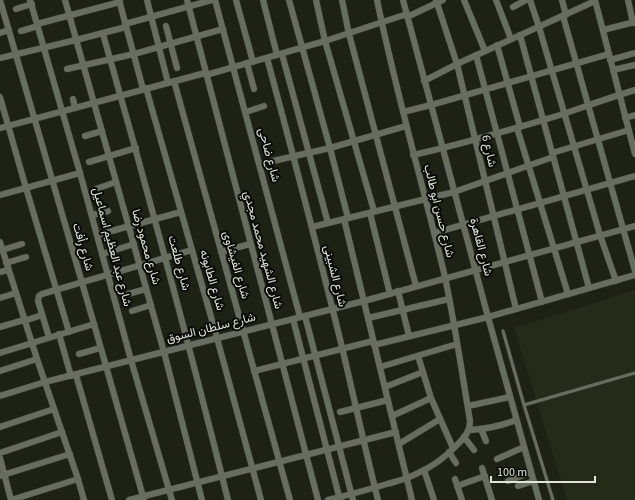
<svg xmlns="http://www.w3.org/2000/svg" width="635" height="500" viewBox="0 0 635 500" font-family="'Source Sans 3',Vazirmatn,sans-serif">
<rect width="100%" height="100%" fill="#1d2215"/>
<polygon fill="#242b19" points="635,290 635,500 567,500 514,328"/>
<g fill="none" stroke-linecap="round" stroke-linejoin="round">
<g stroke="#373b33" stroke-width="4">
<g id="lane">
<polyline points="503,331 524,405 553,500"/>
<polyline points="524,405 635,373"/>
</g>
</g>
<g stroke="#373b33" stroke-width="7">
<g id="street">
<polyline points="0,0 94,324 144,500"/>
<polyline points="30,0 80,173 131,360 172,500"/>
<polyline points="65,0 164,352 202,500"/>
<polyline points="119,0 143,89"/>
<polyline points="147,0 168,83"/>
<polyline points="187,0 318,500"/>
<polyline points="215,0 300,317"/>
<polyline points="236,0 253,62"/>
<polyline points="263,0 277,55"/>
<polyline points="289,0 330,148 348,218"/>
<polyline points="316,0 325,41 374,211"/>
<polyline points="342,0 349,34 416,286"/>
<polyline points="403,0 488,317 539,500"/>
<polyline points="436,0 457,64 516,309"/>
<polyline points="464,0 485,51"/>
<polyline points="496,0 511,39"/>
<polyline points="530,0 539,27 600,235 616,281"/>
<polyline points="562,0 566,15"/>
<polyline points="595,0 635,154"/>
<polyline points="628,0 633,23"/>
<polyline points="513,7 526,0"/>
<polyline points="16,9 32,4"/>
<polyline points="563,16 635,271"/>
<polyline points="407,17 443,0"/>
<polyline points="37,24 120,2"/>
<polyline points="125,24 212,0"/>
<polyline points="166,26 177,68"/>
<polyline points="603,30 635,22"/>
<polyline points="21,31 38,26"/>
<polyline points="0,33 9,30"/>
<path d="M103,34C147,188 189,344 228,500"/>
<polyline points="520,35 589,288"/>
<polyline points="497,45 520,127"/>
<polyline points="282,54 328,223"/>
<polyline points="476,55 542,302"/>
<polyline points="0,58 76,40 126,27"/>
<path d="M267,58C293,154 318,250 342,347C354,398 365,449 378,500"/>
<polyline points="610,60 635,53"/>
<polyline points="247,63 254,89"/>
<polyline points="67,69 134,54 223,29"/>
<polyline points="613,70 635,65"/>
<polyline points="206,75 325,41 407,14"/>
<polyline points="174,81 290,500"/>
<polyline points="424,81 457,64 595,1"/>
<polyline points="146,88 217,338 261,500"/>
<polyline points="0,97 26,188 69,332"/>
<polyline points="73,99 75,108"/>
<polyline points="246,112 264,106"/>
<polyline points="403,112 431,105 609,54"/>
<polyline points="625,118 635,115"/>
<polyline points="0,128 205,73"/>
<polyline points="517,128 568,294"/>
<polyline points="85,136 102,131"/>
<polyline points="552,153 629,130"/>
<path d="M413,155C464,144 513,129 563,114C587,106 611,97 635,90"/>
<polyline points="89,162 136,148"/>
<polyline points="260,164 330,148 406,126"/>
<polyline points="96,189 116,182"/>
<polyline points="0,195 80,173"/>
<polyline points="370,213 390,294"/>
<polyline points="92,215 108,211"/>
<polyline points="344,219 412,500"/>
<polyline points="312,227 454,192 553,157"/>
<polyline points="434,233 635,176"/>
<polyline points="97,235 181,212"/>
<polyline points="0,242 37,359 78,479 84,500"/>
<polyline points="2,250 22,244"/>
<polyline points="221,252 250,244"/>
<polyline points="102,254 134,244"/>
<polyline points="6,263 26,257"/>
<polyline points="0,272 8,270"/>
<polyline points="398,291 409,336"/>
<polyline points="128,294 146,289"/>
<polyline points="0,298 16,293"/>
<polyline points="132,311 151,305"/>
<polyline points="305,316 353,500"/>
<polyline points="368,318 449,299"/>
<polyline points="293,319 340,500"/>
<polyline points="24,321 42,315"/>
<polyline points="0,327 24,320"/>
<polyline points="59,334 71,376"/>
<polyline points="49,337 38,301 39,296 42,294 192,250"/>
<polyline points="374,345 488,317 635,275"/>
<polyline points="0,353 94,324"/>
<polyline points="79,354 100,348"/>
<polyline points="418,356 431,398 453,448"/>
<polyline points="380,367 457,344"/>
<polyline points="0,371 37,359"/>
<polyline points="254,371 373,341"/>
<polyline points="76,375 112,500"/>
<polyline points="385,387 423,372"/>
<polyline points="0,396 45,382 364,301 635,226"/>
<polyline points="468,406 510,397"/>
<polyline points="340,412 388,400"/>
<polyline points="392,416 431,398"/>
<polyline points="0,427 54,409"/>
<polyline points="481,429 486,441"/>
<path d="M469,430C486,429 501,426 516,420"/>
<polyline points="464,437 474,450"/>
<polyline points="399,444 440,419"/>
<polyline points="449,452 456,463"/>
<polyline points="0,453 62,432"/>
<polyline points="0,458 11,500"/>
<polyline points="497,459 524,447"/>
<polyline points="482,468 492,500"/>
<polyline points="424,470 434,500"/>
<polyline points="0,476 70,454"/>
<polyline points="455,479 462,500"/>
<polyline points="508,481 531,472"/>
<polyline points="457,486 485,476"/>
<polyline points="518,486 534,481"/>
<polyline points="11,500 78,479"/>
<polyline points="129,500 396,432"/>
<path d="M328,500C348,495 367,490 387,484C397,481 407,479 416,474C432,467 446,457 458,444C465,437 470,431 470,421C462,373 455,325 445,277C423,185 396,93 377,0"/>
</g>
</g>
<use href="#lane" stroke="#686e5f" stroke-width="3"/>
<use href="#street" stroke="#686e5f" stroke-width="6"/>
</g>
<g text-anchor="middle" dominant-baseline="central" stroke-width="4" stroke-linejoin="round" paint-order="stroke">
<g font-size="12" fill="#e0e4db" stroke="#080b06">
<text transform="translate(489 151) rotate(77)">شارع 6</text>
<text transform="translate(269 155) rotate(75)">شارع ضاحى</text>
<text transform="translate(439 211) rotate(76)">شارع حسن ابو طالب</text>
<text transform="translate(83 247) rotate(74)">شارع رأفت</text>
<text transform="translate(112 247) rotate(75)">شارع عبد العظيم اسماعيل</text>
<text transform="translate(146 247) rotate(74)">شارع محمود رضا</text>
<text transform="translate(481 247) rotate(75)">شارع القاهرة</text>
<text transform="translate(263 250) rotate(75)">شارع الشهيد محمد مجدي</text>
<text transform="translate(179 263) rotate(75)">شارع طلعت</text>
<text transform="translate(236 265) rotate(74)">شارع الفيشاوى</text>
<text transform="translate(335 276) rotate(76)">شارع الشبينى</text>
<text transform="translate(212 280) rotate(74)">شارع الطابونه</text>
<text transform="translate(211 328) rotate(-14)">شارع سلطان السوق</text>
</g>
</g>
<path d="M491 476v6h104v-6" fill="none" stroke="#e0e4db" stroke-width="2"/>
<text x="497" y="476" font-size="12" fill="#e0e4db" stroke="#080b06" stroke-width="3" paint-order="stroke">100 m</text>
</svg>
